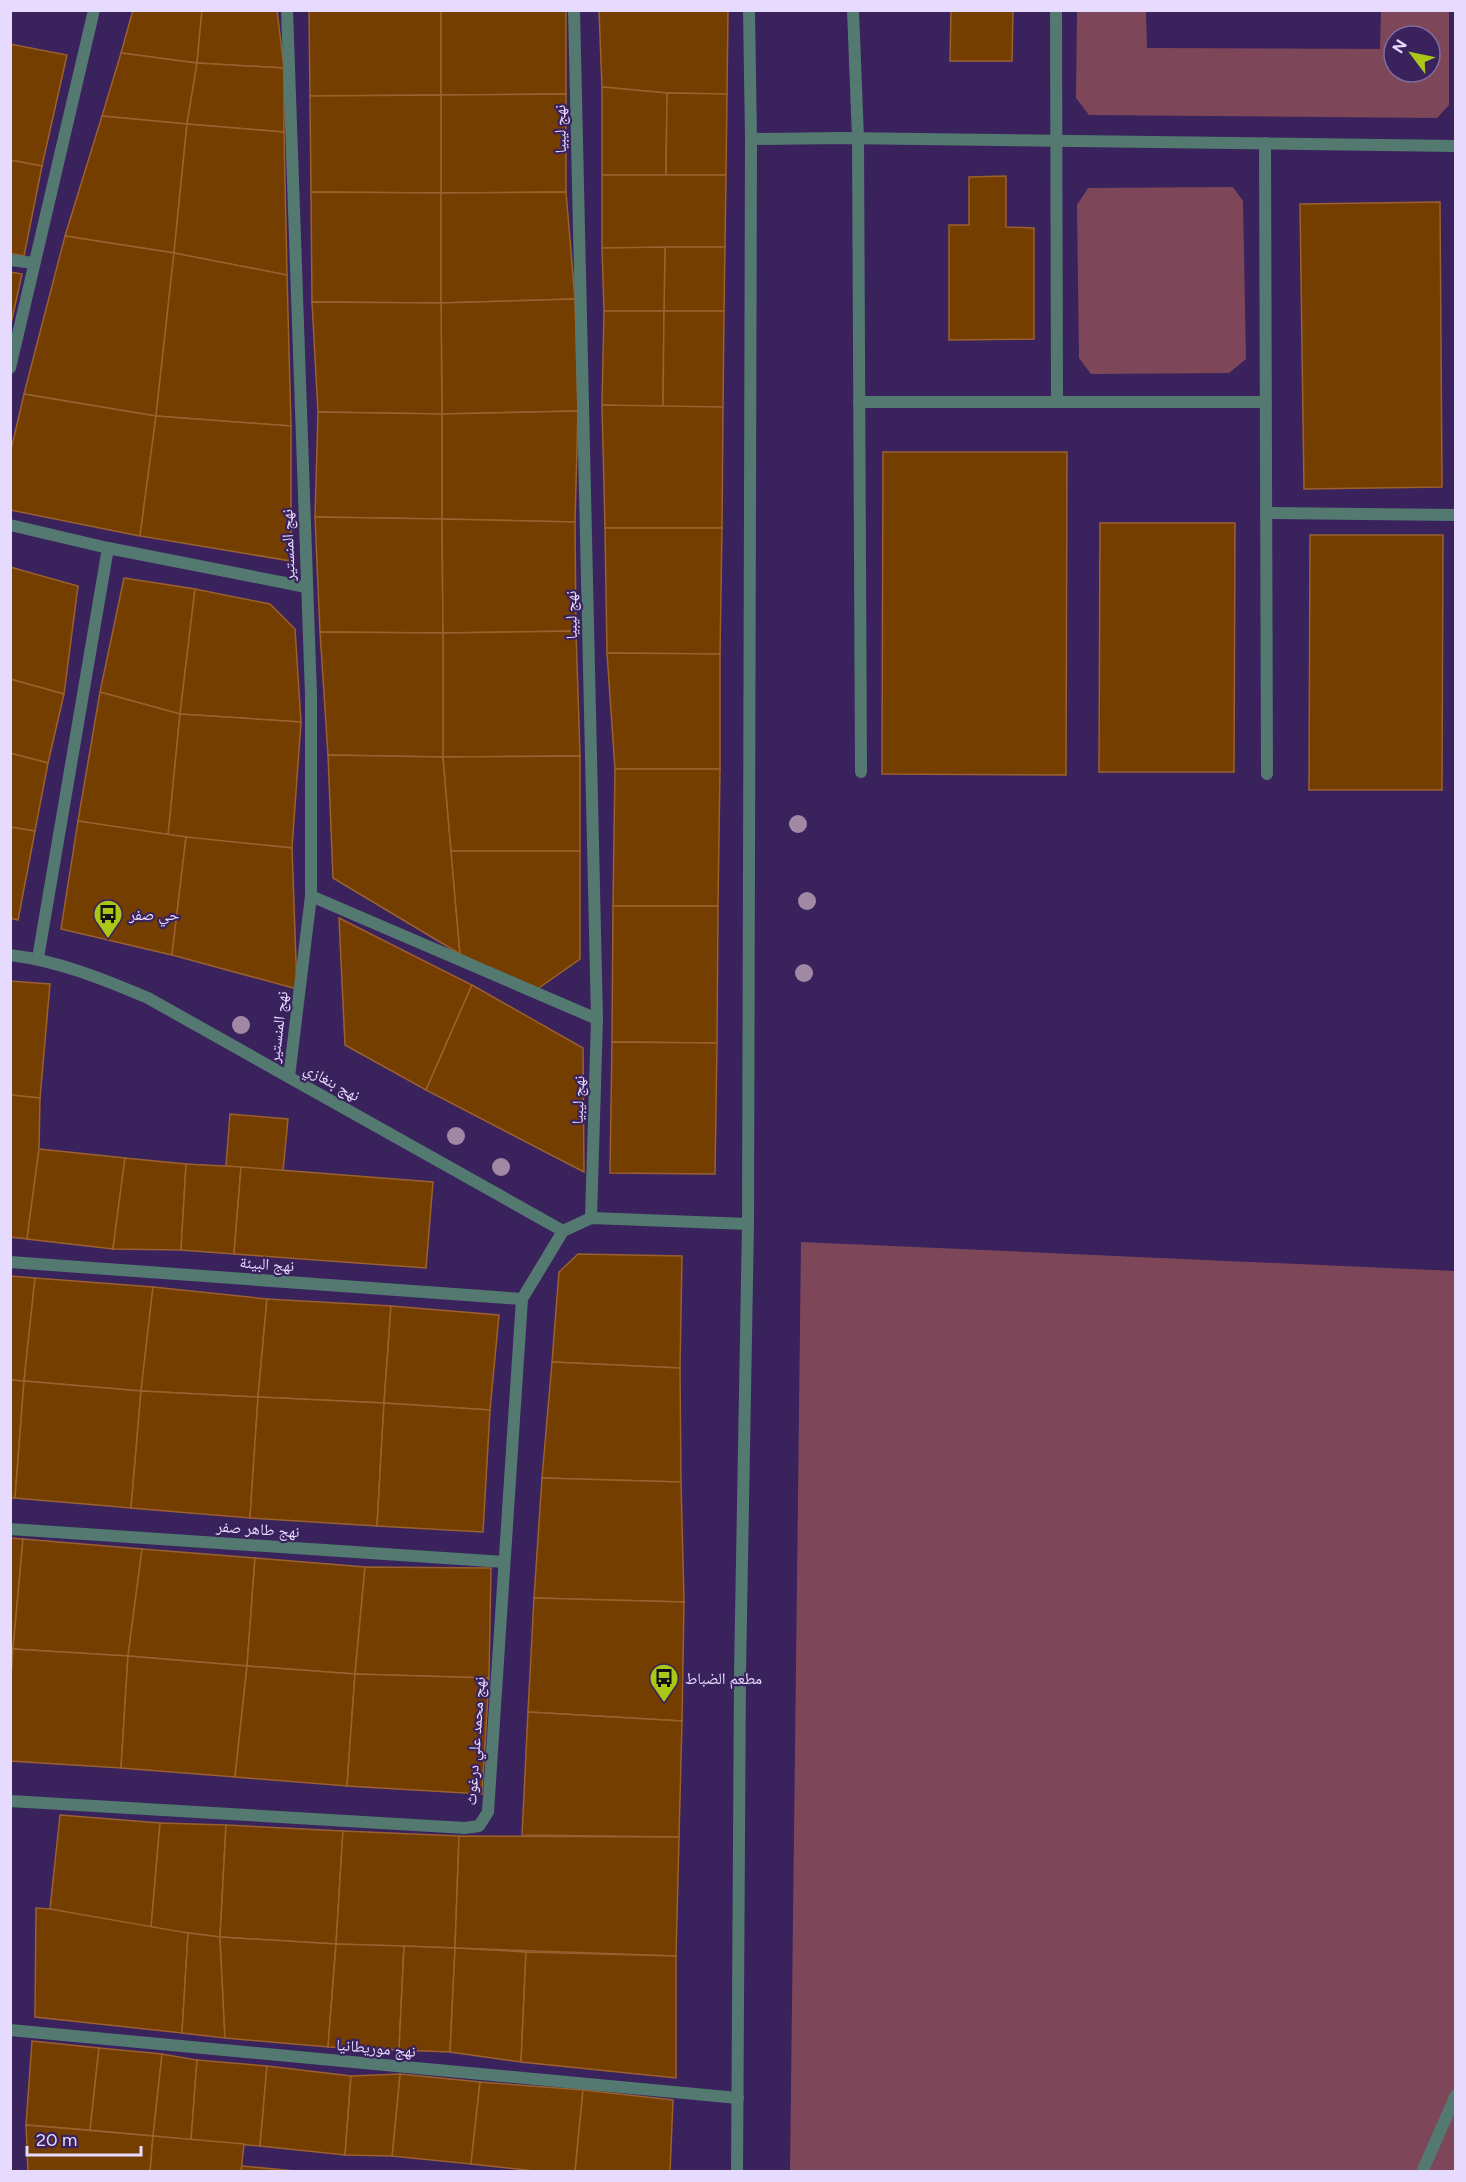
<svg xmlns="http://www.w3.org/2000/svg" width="1466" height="2182" viewBox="0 0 1466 2182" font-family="Figtree,'Noto Naskh Arabic',sans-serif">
<rect width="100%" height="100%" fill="#3a225c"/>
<g fill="#7e4759" fill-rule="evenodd">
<path d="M1077,11H1146L1147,48L1380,49L1381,11H1449V105L1437,118L1089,115L1076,98ZM1394,36H1430V72H1394Z"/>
<polygon points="1233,187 1243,201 1246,359 1229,373 1091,374 1079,358 1077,205 1088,188"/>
<polygon points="801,1242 1455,1271 1455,2171 790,2172"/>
</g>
<g fill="#743e01" stroke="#9a612f" stroke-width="1.5">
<polygon points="133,10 202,10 197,63 121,53"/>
<polygon points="202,10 277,10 284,68 197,63"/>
<polygon points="309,10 441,10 441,95 310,96"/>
<polygon points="441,10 566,10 566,94 441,95"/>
<polygon points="599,10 728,10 727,94 667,93 602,87"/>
<polygon points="951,10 1013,10 1012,61 950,61"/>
<polygon points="10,44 67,55 42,166 10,160"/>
<polygon points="121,53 197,63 187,124 102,116"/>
<polygon points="197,63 284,68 284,132 187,124"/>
<polygon points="602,87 667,93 666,175 602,175"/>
<polygon points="667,93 727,94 726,175 666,175"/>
<polygon points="566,94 566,192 441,193 441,95"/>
<polygon points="441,95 441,193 311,192 310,96"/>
<polygon points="102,116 187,124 174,253 65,236"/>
<polygon points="187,124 284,132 287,275 174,253"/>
<polygon points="10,160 42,166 24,256 10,253"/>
<polygon points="602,175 726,175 725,247 602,248"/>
<polygon points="1006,176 1006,227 1034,228 1034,339 949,340 949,225 969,225 969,177"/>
<polygon points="311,192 441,193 441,303 312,302"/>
<polygon points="566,192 575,299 441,303 441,193"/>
<polygon points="1440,202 1442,487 1304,489 1300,204"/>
<polygon points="65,236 174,253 156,416 24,394"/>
<polygon points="665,247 725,247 724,311 664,311"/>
<polygon points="665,247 664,311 604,311 602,248"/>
<polygon points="174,253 287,275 291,426 156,416"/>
<polygon points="10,272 22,274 10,328"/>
<polygon points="575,299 578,411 442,414 441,303"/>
<polygon points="312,302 441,303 442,414 318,412"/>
<polygon points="604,311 664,311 663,407 602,405"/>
<polygon points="664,311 724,311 723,407 663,407"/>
<polygon points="24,394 156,416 140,536 10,510 10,454"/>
<polygon points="602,405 723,407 722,528 605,528"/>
<polygon points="578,411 575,522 442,519 442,414"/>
<polygon points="318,412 442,414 442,519 315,517"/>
<polygon points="156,416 291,426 291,561 140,536"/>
<polygon points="883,452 1067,452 1066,775 882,774"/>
<polygon points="315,517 442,519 443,633 320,632"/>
<polygon points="442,519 575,522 576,631 443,633"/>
<polygon points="1100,523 1235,523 1234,772 1099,772"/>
<polygon points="605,528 722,528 720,654 607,653"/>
<polygon points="1310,535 1443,535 1442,790 1309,790"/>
<polygon points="10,567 78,586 64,694 10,679"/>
<polygon points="124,578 195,589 180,714 100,692"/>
<polygon points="195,589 270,604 295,629 301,722 180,714"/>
<polygon points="576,631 580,756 443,757 443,633"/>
<polygon points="320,632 443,633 443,757 328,755"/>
<polygon points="607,653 720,654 720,769 615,769"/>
<polygon points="10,679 64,694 48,763 10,753"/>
<polygon points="100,692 180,714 168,836 78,821"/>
<polygon points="180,714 301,722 292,848 168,836"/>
<polygon points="10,753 48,763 35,831 10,827"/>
<polygon points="328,755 443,757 460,954 333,878"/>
<polygon points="580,756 580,851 451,851 443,757"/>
<polygon points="615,769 720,769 718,906 613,906"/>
<polygon points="78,821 186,837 172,955 61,929"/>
<polygon points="10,827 35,831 18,920 10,918"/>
<polygon points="186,837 292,848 297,989 172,955"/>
<polygon points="451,851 580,851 580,959 536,990 460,954"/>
<polygon points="613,906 718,906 717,1043 612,1042"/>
<polygon points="339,918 472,985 426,1090 345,1045"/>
<polygon points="10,981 50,984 40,1098 10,1095"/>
<polygon points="472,985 583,1048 584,1172 426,1090"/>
<polygon points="612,1042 717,1043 715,1174 610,1173"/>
<polygon points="10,1095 40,1098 39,1149 27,1239 10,1237"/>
<polygon points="230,1114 288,1119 283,1171 226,1166"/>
<polygon points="39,1149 125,1158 113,1249 27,1239"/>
<polygon points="125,1158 186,1164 181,1250 113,1249"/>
<polygon points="186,1164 241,1167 234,1254 181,1250"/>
<polygon points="241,1167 433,1182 426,1268 234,1254"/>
<polygon points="578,1254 682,1256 680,1368 552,1362 559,1272"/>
<polygon points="10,1276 35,1278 24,1381 10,1380"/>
<polygon points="35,1278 153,1287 141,1391 24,1381"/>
<polygon points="153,1287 267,1299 258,1397 141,1391"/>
<polygon points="267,1299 391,1306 384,1403 258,1397"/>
<polygon points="391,1306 499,1315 490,1410 384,1403"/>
<polygon points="552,1362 680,1368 681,1482 542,1478"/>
<polygon points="10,1380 24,1381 15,1498 10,1498"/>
<polygon points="24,1381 141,1391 131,1508 15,1498"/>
<polygon points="141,1391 258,1397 250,1518 131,1508"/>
<polygon points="258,1397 384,1403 377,1526 250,1518"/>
<polygon points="384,1403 490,1410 483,1532 377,1526"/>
<polygon points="542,1478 681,1482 684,1602 534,1598"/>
<polygon points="10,1538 23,1539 13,1649 10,1649"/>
<polygon points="23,1539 142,1549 128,1656 13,1649"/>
<polygon points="142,1549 255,1558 247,1666 128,1656"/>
<polygon points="255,1558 365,1567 355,1674 247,1666"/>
<polygon points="365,1567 491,1568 489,1678 355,1674"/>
<polygon points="534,1598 684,1602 682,1721 528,1712"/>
<polygon points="10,1649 13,1649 10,1691"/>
<polygon points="13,1649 128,1656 121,1768 10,1761 10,1691"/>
<polygon points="128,1656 247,1666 235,1777 121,1768"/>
<polygon points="247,1666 355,1674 347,1786 235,1777"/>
<polygon points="355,1674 489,1678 482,1794 347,1786"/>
<polygon points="528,1712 682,1721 679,1837 522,1835"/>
<polygon points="60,1815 160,1823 151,1928 50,1909"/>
<polygon points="160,1823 226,1825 220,1937 151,1928"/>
<polygon points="226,1825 343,1831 336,1944 220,1937"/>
<polygon points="343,1831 459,1836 455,1948 336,1944"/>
<polygon points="459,1836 679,1837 676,1956 455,1948"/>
<polygon points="36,1908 50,1909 188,1933 182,2033 35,2017"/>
<polygon points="188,1933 220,1937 225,2038 182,2033"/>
<polygon points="220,1937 336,1944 328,2047 225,2038"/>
<polygon points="336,1944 404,1946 399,2050 328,2047"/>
<polygon points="404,1946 455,1948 450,2052 399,2050"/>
<polygon points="455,1948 526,1952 521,2062 450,2052"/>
<polygon points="526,1952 676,1956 676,2078 521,2062"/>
<polygon points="32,2041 99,2048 90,2130 26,2125"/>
<polygon points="99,2048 162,2054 153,2136 90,2130"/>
<polygon points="162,2054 197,2060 191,2140 153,2136"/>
<polygon points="197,2060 267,2066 260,2146 191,2140"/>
<polygon points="267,2066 351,2076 345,2155 260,2146"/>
<polygon points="400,2074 480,2082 471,2164 392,2156"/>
<polygon points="400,2074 392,2156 345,2155 351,2076"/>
<polygon points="480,2082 583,2090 575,2172 543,2172 471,2164"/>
<polygon points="583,2090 673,2100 670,2172 575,2172"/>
<polygon points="26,2125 153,2136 150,2172 28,2172"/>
<polygon points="153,2136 244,2144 241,2172 150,2172"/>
<polygon points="242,2166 306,2172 241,2172"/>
</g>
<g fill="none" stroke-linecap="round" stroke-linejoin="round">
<g stroke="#537971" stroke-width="12">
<polyline points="853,10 858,138 861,772"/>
<polyline points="1056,10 1057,402"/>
<polyline points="751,139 840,138 1456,146"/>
<polyline points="1265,143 1267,774"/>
<polyline points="859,402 1266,402"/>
<polyline points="1266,513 1456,515"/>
<polyline points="1422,2172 1456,2095"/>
</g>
<g stroke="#537971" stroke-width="12">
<polyline points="287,10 311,695 311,896 289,1077"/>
<polyline points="574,10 597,1019 591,1218"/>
<polyline points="10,260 34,263"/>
<polyline points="10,368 94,10"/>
<polyline points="10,525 108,548 306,587"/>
<polyline points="311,896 597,1019"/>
<path d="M10,955C59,961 103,979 148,998L563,1231"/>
<polyline points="38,958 108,548"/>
<polyline points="10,1262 522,1299"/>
<polyline points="10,1529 504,1562"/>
<polyline points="10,1801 465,1828 479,1826 488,1812 522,1299 563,1231 591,1218 748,1224"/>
<polyline points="10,2030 738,2098"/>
</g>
<polyline stroke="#537971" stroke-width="12" points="737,2172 740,1673 748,1224 751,139 749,10"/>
</g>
<g fill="#a189a6">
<circle cx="798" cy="824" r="9"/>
<circle cx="807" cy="901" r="9"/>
<circle cx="804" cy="973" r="9"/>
<circle cx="241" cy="1025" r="9"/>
<circle cx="456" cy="1136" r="9"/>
<circle cx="501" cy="1167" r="9"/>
</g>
<defs>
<g id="bus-pin" transform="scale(1.5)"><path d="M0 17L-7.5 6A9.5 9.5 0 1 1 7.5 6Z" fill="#aac717" stroke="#3a225c"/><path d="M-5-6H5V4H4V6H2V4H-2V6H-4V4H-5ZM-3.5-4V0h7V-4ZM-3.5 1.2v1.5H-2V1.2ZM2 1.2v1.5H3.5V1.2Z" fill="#111"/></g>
</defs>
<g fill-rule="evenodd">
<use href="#bus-pin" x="108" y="914"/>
<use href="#bus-pin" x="664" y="1678"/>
</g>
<g text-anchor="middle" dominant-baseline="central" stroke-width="4.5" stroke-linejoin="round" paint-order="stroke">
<g font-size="16" fill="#e6dbff" stroke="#3a225c">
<text transform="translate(560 129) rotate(-91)">نهج ليبيا</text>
<text transform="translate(288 545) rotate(-92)">نهج المنستير</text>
<text transform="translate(571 615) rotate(-91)">نهج ليبيا</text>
<text transform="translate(278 1027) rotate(-83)">نهج المنستير</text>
<text transform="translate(332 1082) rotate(29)">نهج بنغازي</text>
<text transform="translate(578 1100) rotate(-88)">نهج ليبيا</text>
<text transform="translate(267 1264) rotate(4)">نهج البيئة</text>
<text transform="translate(258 1529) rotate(4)">نهج طاهر صفر</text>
<text transform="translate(475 1741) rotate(-86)">نهج محمد علي درغوث</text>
<text transform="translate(376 2048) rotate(5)">نهج موريطانيا</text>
</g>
<g font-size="16" fill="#e6dbff" stroke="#3a225c" text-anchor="start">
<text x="129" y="914">حي صفر</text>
<text x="685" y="1678">مطعم الضباط</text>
</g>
</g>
<rect width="1466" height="2182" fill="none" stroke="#e6dbff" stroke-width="24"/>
<g transform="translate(1412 54) rotate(302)"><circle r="28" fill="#3a225c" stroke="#7f6c9d" stroke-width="1.5"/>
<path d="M0-4.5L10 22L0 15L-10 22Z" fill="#aac717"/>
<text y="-9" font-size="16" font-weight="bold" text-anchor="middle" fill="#e6dbff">N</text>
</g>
<path d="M27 2146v9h114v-9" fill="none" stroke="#e6dbff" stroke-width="3"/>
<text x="36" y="2146" font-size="18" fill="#e6dbff" stroke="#3a225c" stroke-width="4.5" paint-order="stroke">20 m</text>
</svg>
